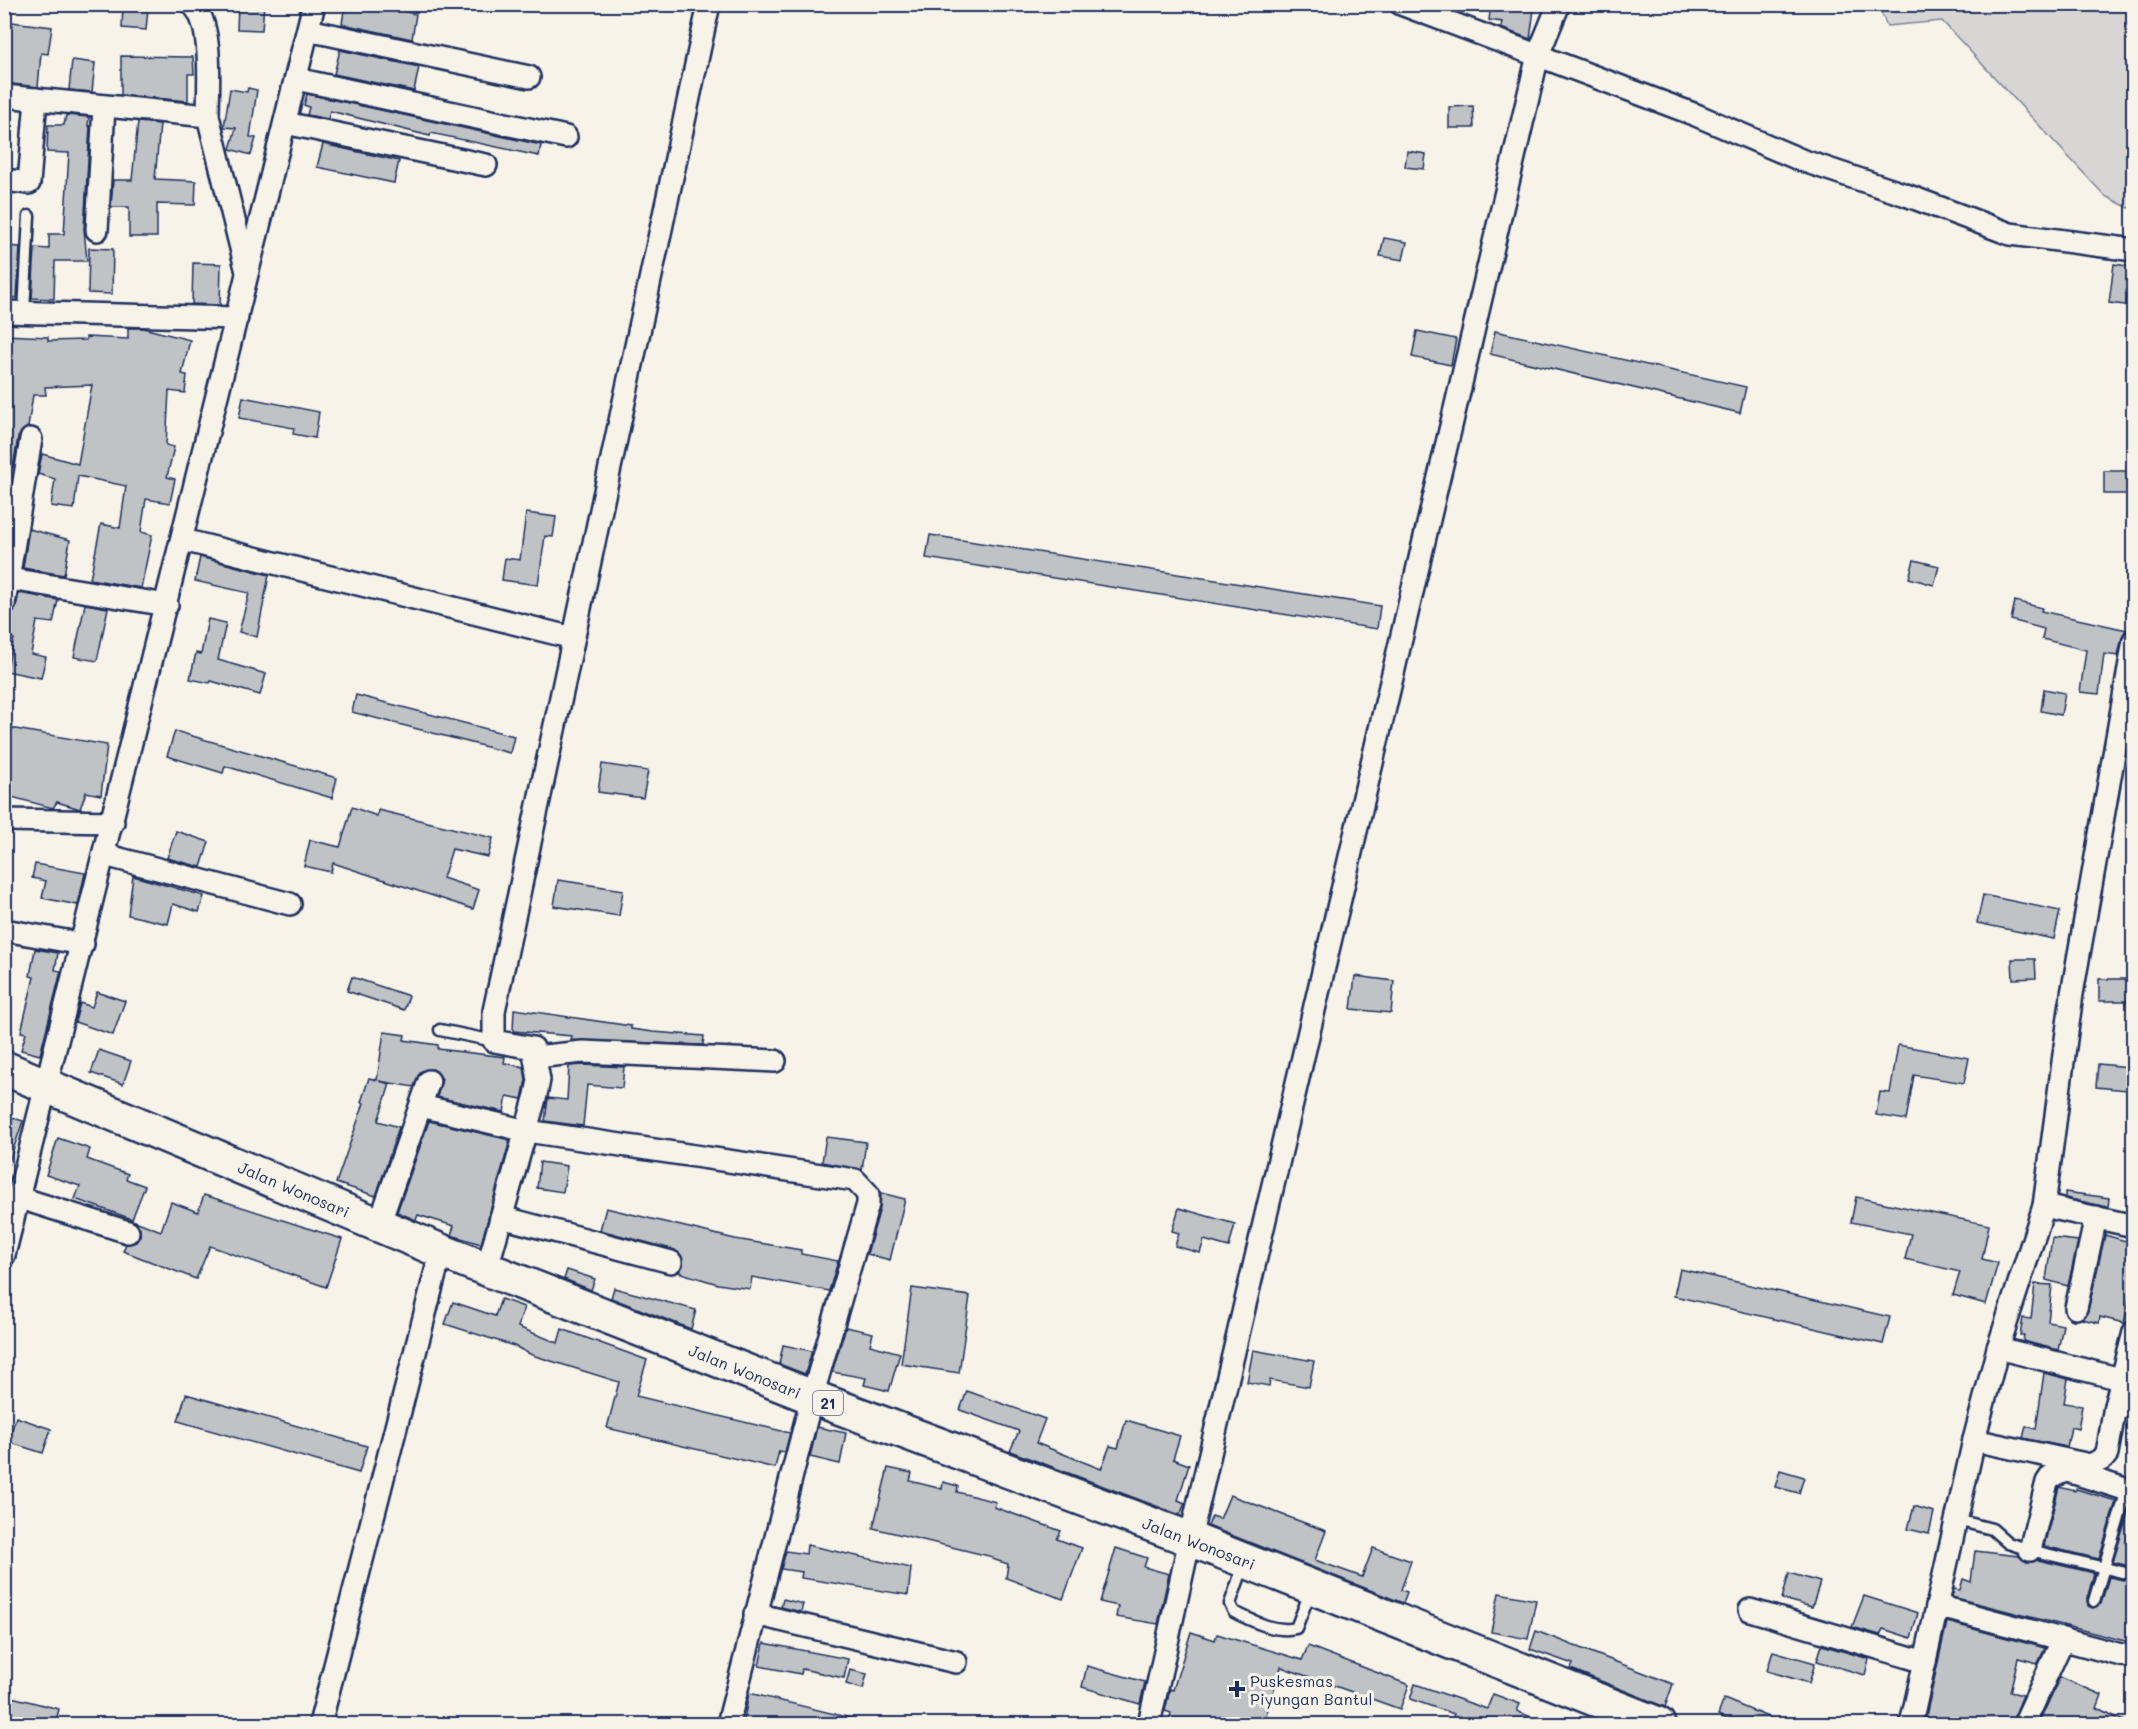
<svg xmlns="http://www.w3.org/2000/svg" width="2138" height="1729" viewBox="0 0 2138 1729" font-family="Mali,sans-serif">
<rect width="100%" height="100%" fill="#f7f3e8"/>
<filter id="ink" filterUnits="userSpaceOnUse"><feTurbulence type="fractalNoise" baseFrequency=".0167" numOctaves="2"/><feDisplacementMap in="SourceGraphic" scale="12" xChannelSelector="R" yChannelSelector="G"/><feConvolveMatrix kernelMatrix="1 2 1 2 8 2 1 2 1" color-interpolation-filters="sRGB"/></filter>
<g filter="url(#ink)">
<polygon fill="#d7d6d4" stroke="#798299" stroke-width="1.5" points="1878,5 2133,5 2133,210 2105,196 1942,21 1887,26"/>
<g fill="#c0c3c5" stroke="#1b2f5e" stroke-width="1.5">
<polygon points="238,4 264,4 262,30 237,29"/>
<polygon points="345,4 402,4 401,11 416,14 412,39 342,24"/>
<polygon points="1491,4 1534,9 1530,39 1501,28 1502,22 1489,20"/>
<polygon points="123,5 148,8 146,30 122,28"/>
<polygon points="4,21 52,27 48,54 41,53 38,87 4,83"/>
<polygon points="340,50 419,67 414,91 334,74"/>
<polygon points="121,56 193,57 194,74 188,74 188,101 121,95"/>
<polygon points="72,60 95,63 92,92 69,90"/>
<polygon points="248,88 257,90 250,137 256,138 251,155 230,149 236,128 224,127 230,89 247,92"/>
<polygon points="307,94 541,145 539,156 431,133 430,136 330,111 328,119 307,115 309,107 304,105"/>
<polygon points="1473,106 1474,128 1449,128 1449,107"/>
<polygon points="66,115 89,117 88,126 90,126 84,229 87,261 55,261 54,299 32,298 35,248 49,249 49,234 64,234 69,153 47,152 48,125 64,125"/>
<polygon points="138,122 160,124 155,179 196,181 195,205 157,204 157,237 129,237 129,207 111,207 113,180 132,180"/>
<polygon points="323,144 399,161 394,183 317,167"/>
<polygon points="1407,151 1426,154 1424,169 1405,167"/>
<polygon points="1384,238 1407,242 1403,260 1380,256"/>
<polygon points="4,246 20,247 17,298 4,297"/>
<polygon points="89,248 113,249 112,294 88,293"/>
<polygon points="193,263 221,264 220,305 192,304"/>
<polygon points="2114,264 2133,267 2133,306 2109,303"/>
<polygon points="128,328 143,328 190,340 182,374 187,375 185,393 169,391 166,445 174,447 167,477 175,479 170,503 146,499 141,532 152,535 141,588 90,579 101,524 120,528 126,486 78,476 74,509 51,506 55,479 38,474 42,454 78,464 92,385 45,387 46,395 33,395 28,427 18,437 13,467 4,465 4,335 48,337 48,341 86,340 86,337 128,339"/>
<polygon points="1417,331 1456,339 1451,365 1412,357"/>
<polygon points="1495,331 1746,387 1740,413 1490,354"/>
<polygon points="243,397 319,412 315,438 293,434 294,428 239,418"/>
<rect x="2104" y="471" width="27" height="23"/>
<polygon points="526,513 556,517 553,537 545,536 538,585 502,580 505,558 520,560"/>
<polygon points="29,529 70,540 64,575 23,568"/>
<polygon points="930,535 1380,606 1377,629 926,558"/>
<polygon points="200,557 269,575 257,637 239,632 249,593 195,581"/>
<polygon points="1914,560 1939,566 1934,585 1909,578"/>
<polygon points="19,593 58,600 53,623 37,621 31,654 46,657 41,678 6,671 14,639 5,637 9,616 16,607"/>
<polygon points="2015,601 2042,608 2041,611 2127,630 2122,637 2118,656 2104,654 2099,694 2080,692 2086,650 2042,639 2044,629 2011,620"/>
<polygon points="85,604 108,608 97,661 74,657"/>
<polygon points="208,619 226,623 218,660 266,674 260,695 211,681 210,683 190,679 196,653 201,654"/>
<polygon points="2044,689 2065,693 2061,715 2041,711"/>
<polygon points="356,695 514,736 510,753 352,712"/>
<polygon points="4,727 107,745 101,795 86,792 80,809 57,802 53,808 4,795"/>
<polygon points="175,731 337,778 332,798 225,766 223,773 167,756"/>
<polygon points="602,764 648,771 643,798 598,792"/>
<polygon points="352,807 377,816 378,810 493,838 488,857 452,849 443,878 479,890 473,909 333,863 331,872 304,866 310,840 340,847"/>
<polygon points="176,831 209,842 201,867 167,858"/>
<polygon points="35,864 85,873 78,905 42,898 46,881 32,878"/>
<polygon points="133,876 204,896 199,912 173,904 168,924 128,915"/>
<polygon points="558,880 623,890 619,916 554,906"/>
<polygon points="1983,895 2060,911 2054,939 1977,923"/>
<polygon points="35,949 58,953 55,970 61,971 40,1055 21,1050 26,1033 21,1032 34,977 30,976"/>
<polygon points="2012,959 2035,959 2036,978 2013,979"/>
<polygon points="1355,976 1394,981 1391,1013 1351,1009"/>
<polygon points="352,977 409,996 404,1010 347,991"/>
<rect x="2099" y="979" width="29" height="22"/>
<polygon points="97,992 125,1001 113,1035 75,1022 80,1003 92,1007"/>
<polygon points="514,1009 631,1026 631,1029 653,1032 704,1036 703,1045 571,1040 572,1036 513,1031"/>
<polygon points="384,1032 405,1035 404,1040 438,1045 438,1049 505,1057 504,1063 524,1067 526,1080 522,1099 507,1096 504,1112 437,1097 442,1079 433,1069 420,1072 414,1087 379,1081 390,1084 378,1121 399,1127 376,1196 336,1183 364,1103 361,1102 369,1078 377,1080"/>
<polygon points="1898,1045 1969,1058 1964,1083 1914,1075 1906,1120 1876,1115 1880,1092 1890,1093"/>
<polygon points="99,1050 131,1061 123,1084 91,1073"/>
<polygon points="2098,1064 2130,1067 2127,1090 2096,1087"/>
<polygon points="583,1065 624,1067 622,1088 587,1085 583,1126 545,1121 548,1098 567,1100 569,1066"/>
<polygon points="4,1115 23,1121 7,1168 4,1168"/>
<polygon points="429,1121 510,1140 481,1244 451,1235 454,1226 418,1215 416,1220 397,1212"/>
<polygon points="826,1137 866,1142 862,1170 822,1162"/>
<polygon points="58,1138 90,1149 87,1159 128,1174 126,1179 145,1186 132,1219 75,1199 80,1186 46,1175"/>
<polygon points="540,1162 567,1166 563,1192 537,1188"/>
<polygon points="2065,1192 2109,1198 2108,1207 2065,1198"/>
<polygon points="881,1193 905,1199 890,1260 867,1254 880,1208"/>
<polygon points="204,1195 342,1239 326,1287 210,1246 196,1279 123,1251 126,1244 136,1242 140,1236 140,1229 135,1221 161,1231 171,1202 198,1212"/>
<polygon points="1856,1197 1989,1225 1982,1259 1998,1263 1986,1304 1953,1295 1960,1272 1905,1259 1911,1234 1851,1222"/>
<polygon points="606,1208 735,1239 801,1250 801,1254 838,1261 829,1291 752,1277 750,1289 718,1284 678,1272 683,1266 683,1259 675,1250 600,1230"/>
<polygon points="1179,1208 1235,1224 1229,1247 1204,1240 1200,1253 1175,1246 1179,1233 1172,1231"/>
<polygon points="2105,1235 2133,1243 2133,1283 2124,1323 2100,1317 2099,1323 2082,1319 2088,1311"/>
<polygon points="2052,1238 2078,1241 2068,1286 2046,1280"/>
<polygon points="1680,1269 1890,1317 1883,1344 1674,1296"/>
<polygon points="567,1270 595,1279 591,1290 564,1279"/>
<polygon points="2035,1284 2052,1285 2048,1322 2063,1325 2058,1350 2023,1341 2024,1335 2020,1335 2023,1318 2031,1319"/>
<polygon points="614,1288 696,1310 691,1329 611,1298"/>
<polygon points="912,1288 970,1296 959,1373 901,1364"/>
<polygon points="501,1299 524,1307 518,1327 558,1343 562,1329 647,1360 636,1396 790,1433 785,1452 779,1451 775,1468 607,1428 619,1382 532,1355 514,1346 445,1324 453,1302 495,1316"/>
<polygon points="846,1327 873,1333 870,1345 900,1353 889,1391 864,1385 866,1378 832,1372"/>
<polygon points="783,1345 812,1351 805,1374 779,1364"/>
<polygon points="1253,1350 1314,1361 1309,1387 1270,1380 1269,1386 1247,1382"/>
<polygon points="2044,1373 2068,1379 2064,1403 2082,1406 2078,1429 2071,1427 2067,1447 2023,1438 2026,1426 2036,1429"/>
<polygon points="967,1391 1045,1419 1036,1443 1101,1469 1110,1446 1118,1448 1126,1420 1180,1436 1173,1459 1189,1465 1178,1500 1185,1503 1180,1515 1010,1451 1019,1431 960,1410"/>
<polygon points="186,1394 367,1446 359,1473 178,1421"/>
<polygon points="16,1417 51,1429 43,1453 8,1442"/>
<polygon points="817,1427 846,1433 840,1464 810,1457"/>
<polygon points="888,1468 912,1473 910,1481 942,1489 943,1482 958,1486 957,1492 996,1502 994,1507 1061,1531 1057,1539 1082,1548 1063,1599 1006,1578 1008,1564 992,1559 993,1557 873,1528"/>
<polygon points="1780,1470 1804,1477 1799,1493 1775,1487"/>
<polygon points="2059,1487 2075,1491 2076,1489 2116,1501 2099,1559 2044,1546"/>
<polygon points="1230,1495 1326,1531 1315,1560 1362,1577 1373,1548 1411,1561 1401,1590 1407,1592 1403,1603 1208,1526 1212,1516 1220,1519"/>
<polygon points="1914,1506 1934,1512 1929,1534 1908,1529"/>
<polygon points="2130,1506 2133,1507 2133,1567 2113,1562"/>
<polygon points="807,1545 911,1568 908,1595 801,1578 802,1572 781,1569 786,1551 806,1554"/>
<polygon points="1116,1548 1147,1558 1144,1567 1169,1574 1158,1624 1116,1617 1118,1606 1100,1602"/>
<polygon points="1975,1551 2019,1556 2027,1562 2038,1560 2094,1573 2087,1599 2088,1606 2092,1608 2101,1604 2109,1577 2133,1582 2133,1601 2129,1617 2133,1617 2133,1643 1952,1597 1954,1589 1960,1590 1963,1579 1971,1582"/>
<polygon points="1789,1573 1820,1582 1812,1607 1782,1599"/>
<polygon points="1499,1593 1536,1600 1528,1639 1491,1632"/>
<polygon points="1864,1596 1918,1613 1911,1638 1883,1629 1880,1635 1852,1627"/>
<polygon points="783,1599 803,1604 801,1612 781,1607"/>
<polygon points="1947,1622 2045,1648 2038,1663 2018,1658 2010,1692 2023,1695 2011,1725 1985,1725 1956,1717 1954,1725 1924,1725"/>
<polygon points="1536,1631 1673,1684 1665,1707 1571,1669 1573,1664 1530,1649"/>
<polygon points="1191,1632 1215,1640 1217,1634 1302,1660 1308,1646 1409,1685 1400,1709 1281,1667 1263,1725 1168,1725 1171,1713 1165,1711 1170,1689 1173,1690"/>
<polygon points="764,1643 848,1659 844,1678 802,1669 801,1674 759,1666"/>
<polygon points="1822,1645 1869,1659 1865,1675 1817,1661"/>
<polygon points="1773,1651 1815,1663 1809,1683 1767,1671"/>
<polygon points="1087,1666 1145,1682 1140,1704 1082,1687"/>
<polygon points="850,1670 867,1674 863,1689 846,1684"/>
<polygon points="2060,1677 2102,1695 2097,1708 2133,1725 2038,1725"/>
<polygon points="1415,1684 1487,1709 1493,1694 1520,1704 1517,1711 1549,1725 1450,1725 1454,1714 1410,1699"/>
<polygon points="749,1693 855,1719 854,1725 743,1725"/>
<polygon points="4,1695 59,1709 55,1725 15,1725 4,1722"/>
<polygon points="1724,1699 1785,1724 1785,1725 1740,1725 1718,1715"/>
</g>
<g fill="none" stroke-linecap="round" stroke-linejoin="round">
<g stroke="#1b2f5e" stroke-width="15">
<g id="lane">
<polyline points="24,313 29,216"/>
<polyline points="440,1030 494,1041"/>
<polyline points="1957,1520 1992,1529 2008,1543 2030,1550 2134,1575"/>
<path d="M1244,1564L1230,1604L1234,1612C1253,1621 1275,1633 1296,1628L1311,1590"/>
<polyline points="2094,1601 2127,1490"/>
</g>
</g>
<g stroke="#1b2f5e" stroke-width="26">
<g id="street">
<path d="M192,4C214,23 208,88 208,116"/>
<polyline points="1401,4 1696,115 1801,160 1906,195 2010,234 2134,250"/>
<polyline points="308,30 529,77"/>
<polyline points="296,79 566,137"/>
<polyline points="4,96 208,116 247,272"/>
<polyline points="285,123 486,165"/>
<polyline points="4,180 29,183 36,99"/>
<polyline points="97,230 104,107"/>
<polyline points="4,312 237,318"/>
<polyline points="183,540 573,638"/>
<polyline points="4,578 167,605"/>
<polyline points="4,604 31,439"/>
<polyline points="4,820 113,822"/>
<polyline points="105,855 290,904"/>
<polyline points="10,931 83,944"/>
<polyline points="535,1057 583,1052 775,1061"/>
<polyline points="421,1106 527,1131 855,1180 868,1194 868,1204 812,1397 728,1724"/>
<polyline points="20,1198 128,1232"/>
<polyline points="2044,1206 2134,1226"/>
<polyline points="501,1217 671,1262"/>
<polyline points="379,1225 429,1081"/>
<polyline points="4,1255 314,4"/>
<polyline points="487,1268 536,1095 539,1080 533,1048 494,1041 494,1011 709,4"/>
<polyline points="2076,1308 2096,1217"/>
<polyline points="1998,1348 2121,1379"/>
<polyline points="2115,1406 2134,1408"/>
<polyline points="1974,1440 2090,1465 2103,1459 2107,1454 2115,1406 2134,1332"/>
<polyline points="2030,1550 2047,1482 2051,1476 2068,1471 2134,1492"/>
<polyline points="1937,1606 2121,1655 2134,1656"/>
<polyline points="1750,1610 1925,1662"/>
<polyline points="755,1614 956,1662"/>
<polyline points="320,1724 441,1251"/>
<polyline points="1149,1724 1190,1539 1538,55 1559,4"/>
<polyline points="1911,1724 1974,1440 1998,1348 2044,1206 2072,994 2134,640"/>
<polyline points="2024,1724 2063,1639"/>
</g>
</g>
<g stroke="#1b2f5e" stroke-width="38">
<polyline id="highway" points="4,1068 441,1251 812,1397 1190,1539 1658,1724"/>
</g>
<use href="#lane" stroke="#f7f3e8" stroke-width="10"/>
<use href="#street" stroke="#f7f3e8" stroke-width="21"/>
<use href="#highway" stroke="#f7f3e8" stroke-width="33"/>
</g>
</g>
<path fill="#1b2f5e" stroke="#f7f3e8" stroke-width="2" d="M1234 1680h6v6h6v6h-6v6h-6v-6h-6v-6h6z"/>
<g text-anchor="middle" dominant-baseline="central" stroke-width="6" stroke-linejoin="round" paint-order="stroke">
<rect fill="#f7f3e8" stroke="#5d6a87" stroke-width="1.5" x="813" y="1391" width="30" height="24" rx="4.5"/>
<g font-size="15" font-weight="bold" fill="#1b2f5e">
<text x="828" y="1403">21</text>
</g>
<g font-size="16" fill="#1b2f5e" stroke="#f7f3e8">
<text transform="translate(294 1189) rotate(23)">Jalan Wonosari</text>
<text transform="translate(745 1371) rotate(22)">Jalan Wonosari</text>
<text transform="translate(1199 1543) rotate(21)">Jalan Wonosari</text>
</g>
<g font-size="16" fill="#1b2f5e" stroke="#f7f3e8" text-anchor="start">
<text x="1250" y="1680">Puskesmas<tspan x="1250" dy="18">Piyungan Bantul</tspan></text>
</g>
</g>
<rect width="2138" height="1729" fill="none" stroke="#f7f3e8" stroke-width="24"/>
<rect x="12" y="12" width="2114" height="1705" fill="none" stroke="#1b2f5e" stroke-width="2" filter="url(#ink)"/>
</svg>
